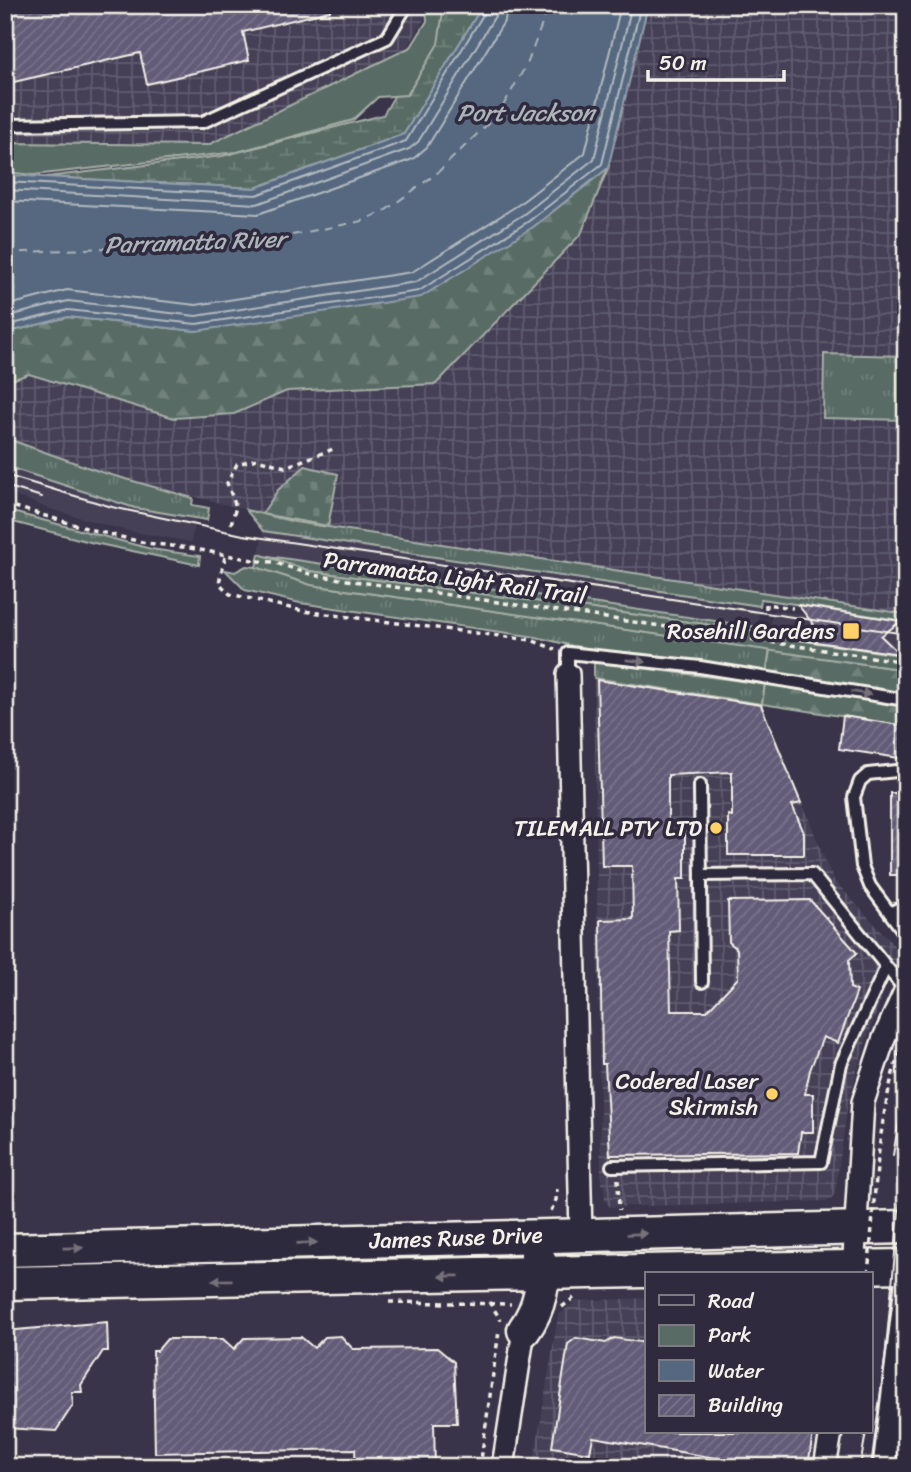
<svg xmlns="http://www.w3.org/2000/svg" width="911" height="1472" viewBox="0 0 911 1472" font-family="Sriracha,sans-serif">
<defs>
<pattern id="industrial-grid" width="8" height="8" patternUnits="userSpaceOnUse" patternTransform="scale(1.75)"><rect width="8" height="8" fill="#454057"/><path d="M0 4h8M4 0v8" fill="none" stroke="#605c6f"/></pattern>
<pattern id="grass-tufts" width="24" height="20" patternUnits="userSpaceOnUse" patternTransform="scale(1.75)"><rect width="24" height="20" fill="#586c65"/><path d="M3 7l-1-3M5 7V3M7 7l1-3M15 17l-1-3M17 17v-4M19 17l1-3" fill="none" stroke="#71817b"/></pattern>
<pattern id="forest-firs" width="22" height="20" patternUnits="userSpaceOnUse" patternTransform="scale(1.75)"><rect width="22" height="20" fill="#586c65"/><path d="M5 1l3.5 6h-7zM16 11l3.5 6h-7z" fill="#71817b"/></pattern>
<pattern id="wetland-marsh" width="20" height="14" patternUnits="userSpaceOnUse" patternTransform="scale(1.75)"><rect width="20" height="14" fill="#586c65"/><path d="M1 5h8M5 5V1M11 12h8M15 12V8" fill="none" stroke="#71817b"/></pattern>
<pattern id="cemetery-stones" width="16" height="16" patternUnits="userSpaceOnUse" patternTransform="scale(1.75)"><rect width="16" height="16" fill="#586c65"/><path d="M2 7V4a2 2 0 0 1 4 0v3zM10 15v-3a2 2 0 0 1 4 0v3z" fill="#71817b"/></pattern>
<pattern id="building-hatch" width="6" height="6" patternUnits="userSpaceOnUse" patternTransform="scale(1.75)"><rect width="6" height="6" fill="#625b78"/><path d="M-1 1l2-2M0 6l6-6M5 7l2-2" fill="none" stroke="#79738b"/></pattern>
</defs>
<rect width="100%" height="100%" fill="#393449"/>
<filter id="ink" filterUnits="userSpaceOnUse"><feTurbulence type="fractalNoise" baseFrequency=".0143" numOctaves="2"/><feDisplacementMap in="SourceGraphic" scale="14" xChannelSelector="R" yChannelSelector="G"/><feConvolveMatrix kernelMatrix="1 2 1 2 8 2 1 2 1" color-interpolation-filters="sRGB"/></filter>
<g filter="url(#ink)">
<g fill="#454057">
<polygon points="5,466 135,508 196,518 191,542 123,530 53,510 5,492"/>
<polygon points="263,531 760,606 757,627 268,556 259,554"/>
<polygon points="773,610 906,629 906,647 770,627"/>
</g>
<g fill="url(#industrial-grid)">
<polygon points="5,5 426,5 425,18 401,59 209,147 5,151"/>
<polygon points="648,5 906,5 906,614 328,526 338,474 278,490 262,514 100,472 5,438 5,382 29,374 174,418 234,414 287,391 436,384 581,234 608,168"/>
<polygon points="594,678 762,704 833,879 903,955 889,978 865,1044 848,1102 835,1194 829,1201 610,1207 605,1201 604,1185 601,1185"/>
<polygon points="647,1298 647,1432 817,1432 812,1467 533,1467 558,1316 575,1301"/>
</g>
<g fill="url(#grass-tufts)" stroke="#a6aea6" stroke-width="2">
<polygon points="824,354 906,356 906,420 823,418"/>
<polygon points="5,438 101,472 193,498 192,505 209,508 207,520 135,508 5,466"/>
<polygon points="5,510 151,549 200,556 199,565 94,543 5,520"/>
<polygon points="246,510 295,522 906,614 906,621 761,599 760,606 263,531"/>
<polygon points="268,556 757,627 756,631 310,571"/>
<polygon points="246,566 267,568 312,585 770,650 766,675 573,646 536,637 300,603 245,590 225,570 235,572"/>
<polygon points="594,662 765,684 762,704 594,678"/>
<polygon points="906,1365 906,1467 893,1467"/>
</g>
<g fill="url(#forest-firs)" stroke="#a6aea6" stroke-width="2">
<polygon points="608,168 581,234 436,384 287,391 234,414 174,418 29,374 5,382 5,333 68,317 196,331 533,227"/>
<polygon points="770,650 906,670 906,696 766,675"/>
<polygon points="765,684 906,706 906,726 762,704"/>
</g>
<polygon fill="url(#wetland-marsh)" stroke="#a6aea6" stroke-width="2" points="443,5 483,5 404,134 255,188 46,177 222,156 383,115 432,33"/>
<polygon fill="url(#cemetery-stones)" stroke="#a6aea6" stroke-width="2" points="305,466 338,474 328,526 262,514 278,490"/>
<g fill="#586c65" stroke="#a6aea6" stroke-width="2">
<polygon points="426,5 444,5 438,44 407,95 378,97 353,120 237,152 34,175 5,172 5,143 208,145 411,47 427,21"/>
<polygon points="259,554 310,571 756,631 756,634 906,656 906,670 311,585 256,567"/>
</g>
<polygon fill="#546880" stroke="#949faa" stroke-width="2" points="483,5 648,5 608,168 533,227 421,297 196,331 68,317 5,333 5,175 255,188 404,134"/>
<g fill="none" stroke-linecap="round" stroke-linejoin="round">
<g stroke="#b4babe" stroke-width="2">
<polyline points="5,182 256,195 406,141 489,5"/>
<polyline points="5,190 257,204 409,149 418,142 495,16 498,5"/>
<polyline points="5,201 258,214 413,159 427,147 505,20 508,5"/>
<polyline points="5,306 67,290 196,305 412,272 518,205 585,153 621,5"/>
<polyline points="5,317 68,301 196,316 416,282 524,214 594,159 632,5"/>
<polyline points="5,326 68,310 196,324 419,291 529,221 602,164 641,5"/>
</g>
<polyline stroke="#acb3b9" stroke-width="2" stroke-dasharray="9 7" stroke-linecap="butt" points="5,253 267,240 362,221 386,210 436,174 499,113 528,62 549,5"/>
</g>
<g fill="url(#building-hatch)" stroke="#f4f1e8" stroke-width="2">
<polygon points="5,5 330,5 330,11 243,32 249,60 147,84 140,53 5,84"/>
<polygon points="798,605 901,621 881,636 900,654 795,639 814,625"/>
<polygon points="597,680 761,705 801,803 792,805 804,833 804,855 728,855 728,815 732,816 732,772 668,775 668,832 685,832 685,879 678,879 679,930 669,931 671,1011 707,1011 738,978 737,949 729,942 728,901 810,900 857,953 849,960 850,988 857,991 838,1043 823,1037 810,1070 805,1094 813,1094 813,1132 801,1132 798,1153 610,1155 605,1064 602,1064 600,920 633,919 632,866 602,866"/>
<polygon points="843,716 906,726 906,759 839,749"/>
<rect x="890" y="793" width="16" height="82"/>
<polygon points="107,1322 108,1351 103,1351 81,1385 82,1392 72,1392 73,1405 56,1431 5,1428 5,1331"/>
<polygon points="341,1336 353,1349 437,1348 454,1362 457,1423 434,1423 435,1467 356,1467 355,1449 155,1453 153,1351 157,1351 167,1339 223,1339 234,1349 244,1338 301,1337 314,1348 325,1337"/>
<polygon points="576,1338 606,1343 614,1338 647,1343 647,1432 813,1432 808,1467 767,1467 593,1437 590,1453 552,1447 568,1344"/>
</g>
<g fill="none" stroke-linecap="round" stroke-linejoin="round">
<g stroke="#f4f1e8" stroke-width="16">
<g id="lane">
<polyline points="5,125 203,122 387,38 407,5"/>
<polyline points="568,674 568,653 700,667 906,700"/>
<polyline points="906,770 868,774 860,781 854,797 862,866 870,886 906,935"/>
<polyline points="700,785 702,982"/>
<polyline points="701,875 812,874 905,990"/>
<polyline points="890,913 906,905"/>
<polyline points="612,1166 821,1162 841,1064 886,967"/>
</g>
</g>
<g stroke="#f4f1e8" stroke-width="26">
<g id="street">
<polyline points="568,674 581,1235"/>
<polyline points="853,1274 863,1102 884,1038 906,989"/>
<polyline points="503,1467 524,1330"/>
<polyline points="825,1467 831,1432"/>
<polyline points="884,1467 906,1285"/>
</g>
</g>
<g stroke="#f4f1e8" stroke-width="37">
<g id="primary">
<polyline points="5,1250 906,1227"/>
<polyline points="5,1283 906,1266"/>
<path d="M524,1330C538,1311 549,1277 537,1255"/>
</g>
</g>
<g stroke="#f4f1e8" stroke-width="3.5" stroke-dasharray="5 5" stroke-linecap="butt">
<polyline points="5,504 96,531 146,543 190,548"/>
<polyline points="231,524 236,507 227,483 237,464 257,459 285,467 336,448"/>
<polyline points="225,557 219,583 230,594 303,611 531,640 555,649"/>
<polyline points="258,561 273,562 313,575 906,662"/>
<polyline points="766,609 766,604 793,608"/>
<polyline points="763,631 789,635"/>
<polyline points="761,641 763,627"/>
<polyline points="618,1179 619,1210"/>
<polyline points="551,1211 556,1200 557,1189"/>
<polyline points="389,1302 511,1304"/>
<polyline points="489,1302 501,1320"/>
<polyline points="562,1307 575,1297"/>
<polyline points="480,1467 499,1331"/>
</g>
<use href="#lane" stroke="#2f2a3d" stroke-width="10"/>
<use href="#street" stroke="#2f2a3d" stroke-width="21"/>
<use href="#primary" stroke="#2f2a3d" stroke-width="32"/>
<g stroke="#f4f1e8" stroke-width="2">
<polyline points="5,475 112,507 243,535 906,634"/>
<polyline points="5,486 42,497"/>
<polyline points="893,1155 906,1082"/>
<polyline points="860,1467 866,1432"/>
<polyline points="871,1467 885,1359 906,1137"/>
</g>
<g stroke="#f4f1e8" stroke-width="3.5" stroke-dasharray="5 5" stroke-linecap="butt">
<polyline points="190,548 258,561"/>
<path d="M868,1274C876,1193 876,1110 906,1033"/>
</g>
</g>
<defs><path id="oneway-solid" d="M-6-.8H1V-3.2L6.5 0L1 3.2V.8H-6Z" transform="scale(1.75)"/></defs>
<g fill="#747079">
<use href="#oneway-solid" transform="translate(636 661) rotate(6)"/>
<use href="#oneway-solid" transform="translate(861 693) rotate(9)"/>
<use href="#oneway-solid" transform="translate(637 1234) rotate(-2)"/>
<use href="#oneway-solid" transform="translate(307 1243) rotate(-2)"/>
<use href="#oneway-solid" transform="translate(73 1248) rotate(-1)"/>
<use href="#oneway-solid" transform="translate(449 1276) rotate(179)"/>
<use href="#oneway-solid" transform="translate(222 1280) rotate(179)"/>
</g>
</g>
<g fill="#ffd166" stroke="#2f2a3d" stroke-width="2.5">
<rect x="842" y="622" width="18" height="18" rx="3.5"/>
<circle cx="716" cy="828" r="7"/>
<circle cx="772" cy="1094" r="7"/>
</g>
<g text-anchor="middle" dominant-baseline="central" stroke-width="7" stroke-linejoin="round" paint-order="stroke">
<g font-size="23" fill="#f4f1e8" stroke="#2f2a3d">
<text transform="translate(455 578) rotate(8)">Parramatta Light Rail Trail</text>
<text transform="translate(456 1238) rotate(-2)">James Ruse Drive</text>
</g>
<g font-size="23" fill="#f4f1e8" stroke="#2f2a3d" text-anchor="end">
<text x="835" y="631">Rosehill Gardens</text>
<text x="702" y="828">TILEMALL PTY LTD</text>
<text x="758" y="1081">Codered Laser<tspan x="758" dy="26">Skirmish</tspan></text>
</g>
<g font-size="24" font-style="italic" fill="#acb3b9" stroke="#2f2a3d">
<text x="526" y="113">Port Jackson</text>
<text transform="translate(195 242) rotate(-2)">Parramatta River</text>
</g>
</g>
<rect width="911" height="1472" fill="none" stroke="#2f2a3d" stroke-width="28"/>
<rect x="14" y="14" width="883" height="1444" fill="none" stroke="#f4f1e8" stroke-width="2.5" filter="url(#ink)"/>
<rect x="645" y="1272" width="228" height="161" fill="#2f2a3d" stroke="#7e7a81" stroke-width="2"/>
<rect x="659" y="1295" width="35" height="10" fill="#2f2a3d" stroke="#7e7a81" stroke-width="2"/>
<text x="708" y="1308" font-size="21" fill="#f4f1e8">Road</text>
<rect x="659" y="1325" width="35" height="21" fill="#586c65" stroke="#7e7a81" stroke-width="2"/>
<text x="708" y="1342" font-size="21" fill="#f4f1e8">Park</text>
<rect x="659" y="1360" width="35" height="21" fill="#546880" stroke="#7e7a81" stroke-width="2"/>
<text x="708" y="1378" font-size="21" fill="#f4f1e8">Water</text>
<rect x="659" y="1395" width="35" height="21" fill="url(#building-hatch)" stroke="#7e7a81" stroke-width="2"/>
<text x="708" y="1412" font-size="21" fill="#f4f1e8">Building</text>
<path d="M648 70v10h136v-10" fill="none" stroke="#f4f1e8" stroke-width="3.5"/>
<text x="659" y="70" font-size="21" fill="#f4f1e8" stroke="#2f2a3d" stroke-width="5" paint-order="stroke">50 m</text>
</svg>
